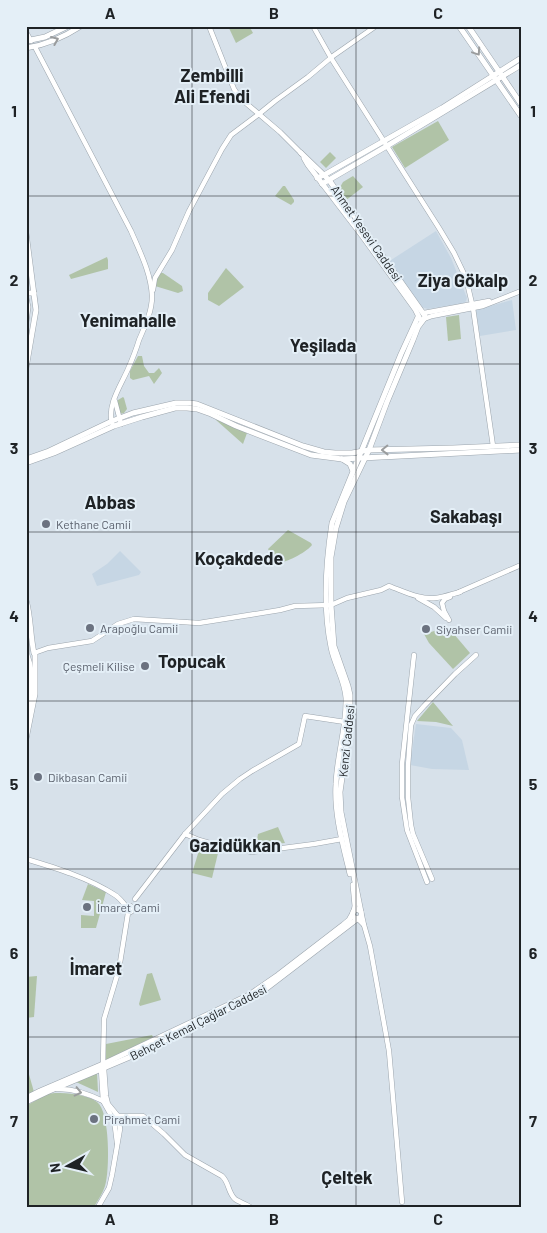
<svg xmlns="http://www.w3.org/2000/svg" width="547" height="1233" viewBox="0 0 547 1233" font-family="Barlow,sans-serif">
<rect width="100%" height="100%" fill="#d7e1ea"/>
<g fill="#c6d6e4">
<polygon points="436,231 451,258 467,298 466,301 464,303 428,309 421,307 388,262"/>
<polygon points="512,300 516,330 480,336 476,310"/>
<polygon points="120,551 141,572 139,575 97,586 92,574 107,564"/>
<polygon points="416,724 451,728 462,740 469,770 432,769 410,765"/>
</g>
<g fill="#b0c3a7">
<polygon points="228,26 249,26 253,33 236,43"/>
<polygon points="438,121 449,140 405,168 392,147"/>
<polygon points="330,152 336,158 326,168 320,162"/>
<polygon points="353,176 363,187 345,201 338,191 343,182"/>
<polygon points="283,186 285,186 294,200 294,202 291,205 275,196"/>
<polygon points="107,257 108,260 108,269 71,279 69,275"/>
<polygon points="226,268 244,287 219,306 208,300 208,293"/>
<polygon points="161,273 163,273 182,286 183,291 178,293 155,286 158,277"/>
<polygon points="459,315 461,339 448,341 446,317"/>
<polygon points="138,356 142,356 144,366 149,373 154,373 159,368 162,373 154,384 149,376 133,380 130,378 130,371"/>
<polygon points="123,397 124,398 127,409 124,413 120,414 117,405 118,400"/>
<polygon points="216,419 247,433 243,444 216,420"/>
<path d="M288,530L311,543L312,545C308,551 285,564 279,562C273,560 271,554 268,549Z"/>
<polygon points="448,627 470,653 453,669 429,643 424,634"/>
<polygon points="433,702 453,726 436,722 417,721"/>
<polygon points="278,827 285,843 256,846 258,834"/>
<polygon points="201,844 219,849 212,878 192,873"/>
<polygon points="88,884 106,892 96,928 81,928 81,915 94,916 94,901 82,900"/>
<polygon points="152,973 161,1000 140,1006 139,1004 147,974"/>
<polygon points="37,976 34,1017 26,1018 26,977"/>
<polygon points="152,1035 153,1037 106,1061 106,1044"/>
<polygon points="26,1064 34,1092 26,1096"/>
<polygon points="97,1072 98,1092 76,1082"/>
<path d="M55,1093C68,1093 86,1094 97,1102C110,1111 110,1171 105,1186C103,1193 98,1200 94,1207H26V1106L47,1094Z"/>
</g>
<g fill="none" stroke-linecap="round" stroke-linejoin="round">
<g stroke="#9ca5ad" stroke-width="5.5">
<g id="tertiary">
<polyline points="209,26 234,89 240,98 280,132 301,153"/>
<polyline points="313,26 331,58 439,228 454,253 466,278 473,308 493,446"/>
<polyline points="26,32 31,41"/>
<path d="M35,47L131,231C140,252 151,273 152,296C152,312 145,326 139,340C136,350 132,360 128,369C121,385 107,405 112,423"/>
<polyline points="153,290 155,278 172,250 189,211 222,149 231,135 259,114 275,101 308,77 333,56 376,26"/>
<polyline points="424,313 489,301"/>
<polyline points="424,319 432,316 483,306 521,291"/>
<polyline points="115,401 121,424"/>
<polyline points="459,592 521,565"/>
<polyline points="418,598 434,607 446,618"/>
<polyline points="449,620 444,611 442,603 445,599 450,597"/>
<path d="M34,653L48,648L92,641L118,624L134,619L199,623L280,610L295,606L331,605L347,598L381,590L389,586C403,591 420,600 436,598C444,597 452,594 460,592"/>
<polyline points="414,655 402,764 402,797 407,830 427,882"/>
<polyline points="185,834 199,840 220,846 252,852 314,844 342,839"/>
<path d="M26,859C56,868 89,878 115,895C120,898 123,903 126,906"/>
<polyline points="432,879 413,834 411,825 408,797 408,766 411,725 415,716 424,706 455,674 476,655"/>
<polyline points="135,899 185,834 222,794 240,779 252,771 299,744 305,716 345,722"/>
<circle cx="129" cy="909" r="3.5"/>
<polyline points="358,919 364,925 362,916"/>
<polyline points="364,925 370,946 389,1051 402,1202"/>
<path d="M56,1089C72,1088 89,1094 103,1101"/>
<path d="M112,1117L118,1116H143L164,1134L185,1155L222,1176C229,1182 228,1193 235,1199C239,1202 246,1204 250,1207"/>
<polyline points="117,1143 115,1127 112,1117 103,1101 101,1069 103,1064 104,1019 119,969 128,913"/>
<polyline points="98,1207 109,1188 112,1175 120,1129 118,1116 108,1104 106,1096 104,1068 103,1065"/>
</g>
</g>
<g stroke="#9ca5ad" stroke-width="6">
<g id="secondary">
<polyline points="459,26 521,116"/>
<polyline points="468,26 521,104"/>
<polyline points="26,41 45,37 68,26"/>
<path d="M26,48C46,45 64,37 81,26"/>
<polyline points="301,153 329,180 425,316 424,319 418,327 413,340 387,402 369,450 344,502 336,528 331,557 331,605 334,646 348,686 350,695 350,721 340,792 341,812 361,912"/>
<polyline points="304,158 308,165 363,237 415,309 420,319"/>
<polyline points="317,178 324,175 442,108 521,58"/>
<polyline points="322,184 387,146 521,65"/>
<polyline points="26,233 36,310 26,368"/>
<polyline points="26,293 34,293"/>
<polyline points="26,298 28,307 26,322"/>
<polyline points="26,459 49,451 112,421 133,413 176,403 190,403 197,404 303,446 324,452 335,453 352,453 369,450 453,448 521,445"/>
<polyline points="342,459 350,464 353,471"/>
<polyline points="26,463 54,453 114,426 142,417 175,408 187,408 197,409 211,414 236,426 311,455 342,459 521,450"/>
<path d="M26,600C31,617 30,635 34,653"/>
<polyline points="26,625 27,653"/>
<path d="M26,717C31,696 35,676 27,655"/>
<polyline points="26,739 35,694 35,655"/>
<path d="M350,874C343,845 334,814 336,784C337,755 347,727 346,698C345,680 334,664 331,647C323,609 326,562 332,523L401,354L418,317"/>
<polyline points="353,885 355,906 354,911"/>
<circle cx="357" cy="914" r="4.5"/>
<polyline points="26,1098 40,1091 103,1064 249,995 278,975 343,925 349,920 353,913"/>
<polyline points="26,1102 47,1092 137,1054 259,994 357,919"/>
</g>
</g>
<use href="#tertiary" stroke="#fff" stroke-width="4.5"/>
<use href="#secondary" stroke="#fff" stroke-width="5"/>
</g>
<defs><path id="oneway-chevron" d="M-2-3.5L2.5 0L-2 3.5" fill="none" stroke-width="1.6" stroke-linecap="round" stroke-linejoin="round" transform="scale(1.25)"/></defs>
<g stroke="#9a9c9d">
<use href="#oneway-chevron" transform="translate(55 40) rotate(-23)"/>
<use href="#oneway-chevron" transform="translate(477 52) rotate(56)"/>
<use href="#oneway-chevron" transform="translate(385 450) rotate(179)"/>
<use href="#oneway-chevron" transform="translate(78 1092) rotate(13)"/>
</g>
<path fill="none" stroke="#1e2225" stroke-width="1" stroke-opacity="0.55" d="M192,26V1207M356,26V1207M26,196H521M26,364H521M26,532H521M26,701H521M26,869H521M26,1037H521"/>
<g fill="#6b7280" stroke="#e4eff7" stroke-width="2">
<circle cx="46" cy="524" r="5"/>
<circle cx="90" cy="628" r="5"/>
<circle cx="426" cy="629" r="5"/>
<circle cx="145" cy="666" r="5"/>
<circle cx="38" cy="777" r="5"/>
<circle cx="87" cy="907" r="5"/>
<circle cx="94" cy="1119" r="5"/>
</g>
<g text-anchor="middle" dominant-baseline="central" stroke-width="4" stroke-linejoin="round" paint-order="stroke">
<g font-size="12" fill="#1e2225" stroke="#e4eff7">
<text transform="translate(367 233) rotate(55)">Ahmet Yesevi Caddesi</text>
<text transform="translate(346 741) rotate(-84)">Kenzi Caddesi</text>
<text transform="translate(198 1022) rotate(-27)">Behçet Kemal Çağlar Caddesi</text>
</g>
<g font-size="12" fill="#5b616d" stroke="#e4eff7" text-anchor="start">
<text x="56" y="524">Kethane Camii</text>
<text x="100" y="628">Arapoğlu Camii</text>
<text x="436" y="629">Siyahser Camii</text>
<text x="135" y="666" text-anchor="end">Çeşmeli Kilise</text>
<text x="48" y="777">Dikbasan Camii</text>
<text x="97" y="907">İmaret Cami</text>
<text x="104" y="1119">Pirahmet Cami</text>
</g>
<g font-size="18" font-weight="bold" fill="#1e2225" stroke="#e4eff7">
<text x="212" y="75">Zembilli<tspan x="212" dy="21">Ali Efendi</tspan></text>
<text x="463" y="280">Ziya Gökalp</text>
<text x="128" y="320">Yenimahalle</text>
<text x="323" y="345">Yeşilada</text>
<text x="110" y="502">Abbas</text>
<text x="466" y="516">Sakabaşı</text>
<text x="239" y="558">Koçakdede</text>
<text x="192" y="661">Topucak</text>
<text x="235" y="845">Gazidükkan</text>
<text x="96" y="968">İmaret</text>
<text x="347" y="1177">Çeltek</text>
</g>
</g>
<rect width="547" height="1233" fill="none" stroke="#e4eff7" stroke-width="55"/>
<g transform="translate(68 1166) rotate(262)" stroke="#e4eff7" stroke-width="4" paint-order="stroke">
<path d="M0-4L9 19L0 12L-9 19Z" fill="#1e2225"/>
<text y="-8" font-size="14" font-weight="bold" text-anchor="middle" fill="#1e2225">N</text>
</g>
<rect x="28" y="28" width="492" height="1178" fill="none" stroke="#1e2225" stroke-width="2"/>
<g font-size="16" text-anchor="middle" font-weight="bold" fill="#1e2225">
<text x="110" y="19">A</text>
<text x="274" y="19">B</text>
<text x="438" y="19">C</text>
<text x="14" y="117">1</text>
<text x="533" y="117">1</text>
<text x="14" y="286">2</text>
<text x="533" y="286">2</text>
<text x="14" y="454">3</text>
<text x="533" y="454">3</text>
<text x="14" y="622">4</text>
<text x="533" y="622">4</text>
<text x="14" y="790">5</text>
<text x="533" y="790">5</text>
<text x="14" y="959">6</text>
<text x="533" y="959">6</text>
<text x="14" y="1127">7</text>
<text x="533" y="1127">7</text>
<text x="110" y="1225">A</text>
<text x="274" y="1225">B</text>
<text x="438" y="1225">C</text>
</g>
</svg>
